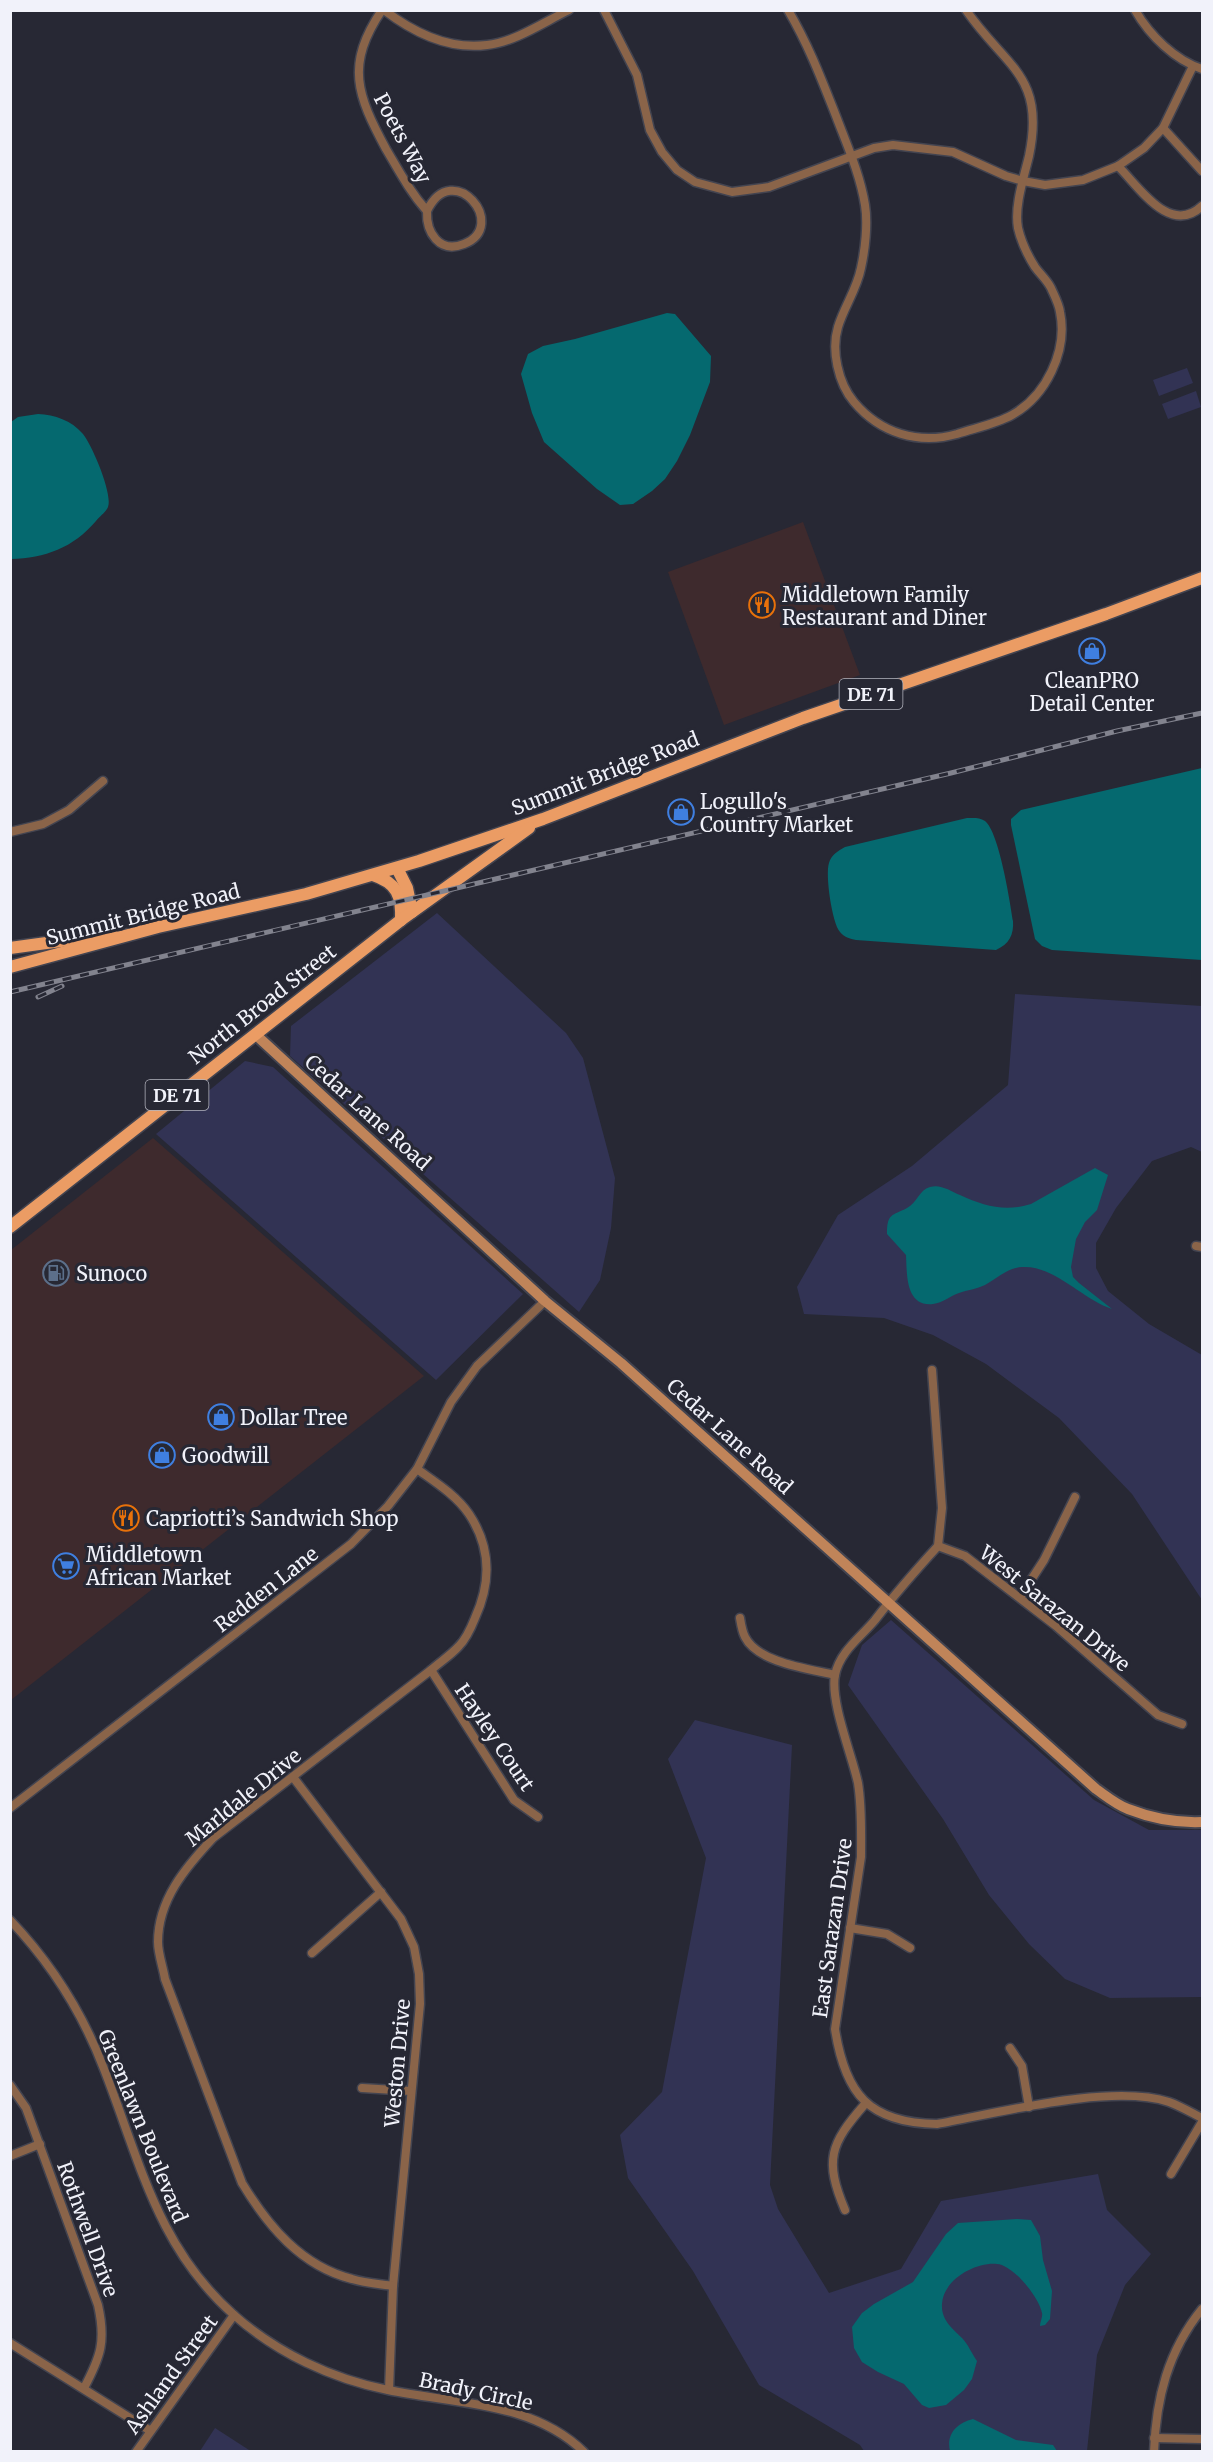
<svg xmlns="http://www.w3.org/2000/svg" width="1213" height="2462" viewBox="0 0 1213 2462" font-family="Merriweather,serif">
<rect width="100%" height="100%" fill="#272834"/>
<g fill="#3e2a2d">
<polygon points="803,522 860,675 724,725 668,572"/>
<polygon points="153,1138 424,1376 11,1700 11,1250"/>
</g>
<g fill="#323354">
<polygon points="1187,368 1193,383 1159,396 1153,380"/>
<polygon points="1196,391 1201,407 1168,419 1162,404"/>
<polygon points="437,913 566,1033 583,1058 615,1178 611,1228 600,1280 579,1312 290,1056 291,1026"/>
<polygon points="1015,994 1202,1006 1202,1152 1191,1147 1152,1161 1116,1208 1096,1243 1096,1268 1108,1291 1149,1324 1202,1355 1202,1600 1132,1494 1059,1418 986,1364 933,1335 884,1318 804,1314 797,1287 838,1215 912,1166 1008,1085"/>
<polygon points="245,1061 273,1067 523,1294 436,1380 156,1134"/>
<polygon points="891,1620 1094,1800 1149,1830 1202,1830 1202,1997 1110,1998 1065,1979 1029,1944 989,1895 943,1819 848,1685 862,1645"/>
<polygon points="695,1720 792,1745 770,2185 778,2209 829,2293 901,2269 941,2201 1098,2174 1107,2210 1151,2254 1125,2285 1097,2355 1087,2451 864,2451 860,2445 759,2385 693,2271 628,2178 620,2135 662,2092 706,1858 668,1759"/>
<polygon points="215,2428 249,2450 248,2451 200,2451"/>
</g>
<g fill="#05696f">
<polygon points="667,313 675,314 711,356 710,382 690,435 677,461 665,479 652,491 633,504 620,505 597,489 544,442 532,413 521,374 528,354 543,346 575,339"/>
<path d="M38,414C55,415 71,420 83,434C92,445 113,494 108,507C106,512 99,517 96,521C73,548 45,558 11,559V422L18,417Z"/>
<polygon points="1202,768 1202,960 1052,950 1042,946 1035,939 1011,825 1011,819 1021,810"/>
<path d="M967,818C973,818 979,817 985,821C999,832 1010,901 1013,921C1014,935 1009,944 996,950L856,940C850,939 844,937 840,932C832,923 825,874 829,863C831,855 838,851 845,847Z"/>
<path d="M1095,1168L1108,1175L1097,1210L1085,1222L1076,1239L1071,1267L1073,1277L1079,1283L1112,1309C1082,1299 1054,1265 1022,1267C1007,1268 998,1278 985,1285C977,1289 967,1290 959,1293C950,1296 943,1303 933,1304C905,1307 907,1273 906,1255L887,1234C887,1213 892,1216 907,1208C917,1203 919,1190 930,1187C941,1184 950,1191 960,1195C984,1206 1005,1212 1031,1204Z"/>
<path d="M1017,2219L1031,2220L1040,2236L1043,2260L1052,2291L1050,2319L1045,2325L1040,2326C1040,2322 1043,2316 1042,2313C1039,2297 1013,2265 997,2264C975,2262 943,2280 942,2304C941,2320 952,2328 962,2338C968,2344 972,2354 977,2361L972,2379L964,2390L946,2405L929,2408L922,2405L904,2384L878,2372L862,2362L854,2348L852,2327L862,2313L874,2304L913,2282L946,2234L958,2223Z"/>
<path d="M973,2419L1016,2440L1053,2445L1057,2451H950C946,2434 957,2423 973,2419Z"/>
</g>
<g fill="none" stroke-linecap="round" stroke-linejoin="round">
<g stroke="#434450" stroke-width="11">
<g id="street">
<path d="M382,10C345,65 357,95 386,149C399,171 410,192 427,211C426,232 439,254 464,244C510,226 453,157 427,211"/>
<path d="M384,10C414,33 449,50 487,45C515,42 544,22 569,10"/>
<polyline points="604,10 637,75 650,130 662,152 677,170 695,182 732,192 769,187 874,148 893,145 953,152 1006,176 1023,181 1045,185 1083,180 1118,166 1144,148 1163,128 1193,66"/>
<path d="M788,10C809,46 821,78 836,116C847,145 860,174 865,205C868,224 865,250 861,268C857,289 844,307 838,327C831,350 838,383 854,402C880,433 918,445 957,434C975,428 996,424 1012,415C1046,396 1068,351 1060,312C1059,304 1054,295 1051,288C1047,280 1040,274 1035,267C1028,256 1021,241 1018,228C1014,206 1024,177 1029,156C1046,75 1005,67 966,10"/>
<path d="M1135,10C1150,36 1175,60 1202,69"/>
<polyline points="1163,128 1202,171"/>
<path d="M1118,166C1140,188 1170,236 1202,206"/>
<polyline points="10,832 43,824 69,810 103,781"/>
<polyline points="1196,1246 1202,1247"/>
<polyline points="932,1370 942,1508 938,1546"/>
<polyline points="1020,1597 1044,1560 1075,1497"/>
<path d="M740,1618C741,1624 742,1631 745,1637C758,1663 810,1669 835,1675"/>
<polyline points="431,1670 514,1800 538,1817"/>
<path d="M1182,1724L1158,1715L1056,1626L965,1556L938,1546C916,1570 895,1594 875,1620C861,1637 840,1651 835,1675C830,1702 852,1755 858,1783C862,1808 861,1832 861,1857L835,2029C845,2094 869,2123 937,2124C998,2113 1112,2083 1169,2102C1180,2106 1192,2113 1202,2118"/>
<polyline points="293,1777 401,1919 414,1947 419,1974 420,2004 393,2286 389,2390"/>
<polyline points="10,1808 351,1544 388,1506 417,1469 451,1402 477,1366 545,1301"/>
<path d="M10,1920C51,1963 83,2014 104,2069C140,2161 157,2247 234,2315C277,2353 332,2379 388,2390C455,2404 532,2401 584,2452"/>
<polyline points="850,1928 887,1934 910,1948"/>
<polyline points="312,1953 381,1892"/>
<polyline points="1010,2048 1022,2066 1029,2107"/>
<path d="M10,2085L26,2108L98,2305C106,2341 101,2356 84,2388"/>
<polyline points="362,2088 411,2091"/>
<polyline points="10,2156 40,2144"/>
<polyline points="1171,2174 1202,2122"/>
<path d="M845,2210C824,2160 830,2144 865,2104"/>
<path d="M393,2286C380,2284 365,2283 352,2279C301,2266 268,2226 242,2183L165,1979C163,1967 158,1954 158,1942C158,1900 185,1868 213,1838L431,1670C440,1662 451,1655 459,1646C466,1639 471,1628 475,1618C491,1583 491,1547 469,1514C456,1495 435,1482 417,1469"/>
<polyline points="10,2343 149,2430"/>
<polyline points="1154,2438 1202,2439"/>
<polyline points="136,2452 234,2315"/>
<path d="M1154,2452C1156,2398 1168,2351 1202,2309"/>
</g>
</g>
<g stroke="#434450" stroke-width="14">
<path id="secondary" d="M255,1034L545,1301L621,1363L1096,1789C1106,1796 1117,1805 1128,1809C1151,1818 1178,1823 1202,1822"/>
</g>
<g stroke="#434450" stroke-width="15">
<g id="primary">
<polyline points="397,868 407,888 412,912"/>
<path d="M373,875C397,883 402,895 401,920"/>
<polyline points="10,948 112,934"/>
<polyline points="10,967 158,927 306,894 419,861 543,819 803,718 1106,614 1202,578"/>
<polyline points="10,1227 401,920 529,828"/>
</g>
</g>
<use href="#street" stroke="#8a6449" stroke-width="8"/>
<use href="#secondary" stroke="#c08459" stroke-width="10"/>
<use href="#primary" stroke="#eb9c64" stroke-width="12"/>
<g stroke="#82838e" stroke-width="5">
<g id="rail">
<polyline points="10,992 951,773 1117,731 1202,713"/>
<polyline points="38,997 62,986"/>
</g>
</g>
<use href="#rail" stroke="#272834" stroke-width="3" stroke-dasharray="9" stroke-linecap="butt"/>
</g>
<defs>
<g id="restaurant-ring" transform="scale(1.35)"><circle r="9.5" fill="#272834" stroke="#e8710a" stroke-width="1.5"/><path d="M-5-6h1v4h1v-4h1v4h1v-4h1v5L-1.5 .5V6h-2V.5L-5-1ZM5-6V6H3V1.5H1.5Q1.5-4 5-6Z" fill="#e8710a"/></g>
<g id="shop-ring" transform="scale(1.35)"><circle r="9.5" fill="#272834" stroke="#3f7fe0" stroke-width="1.5"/><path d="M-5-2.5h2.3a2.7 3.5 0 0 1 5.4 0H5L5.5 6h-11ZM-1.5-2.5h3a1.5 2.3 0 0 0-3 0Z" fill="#3f7fe0"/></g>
<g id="fuel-ring" transform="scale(1.35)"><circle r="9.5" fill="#272834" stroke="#5c6f8a" stroke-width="1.5"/><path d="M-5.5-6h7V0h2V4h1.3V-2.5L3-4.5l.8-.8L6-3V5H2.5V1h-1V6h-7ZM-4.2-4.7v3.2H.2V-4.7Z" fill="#5c6f8a"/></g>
<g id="supermarket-ring" transform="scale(1.35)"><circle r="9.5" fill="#272834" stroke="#3f7fe0" stroke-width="1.5"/><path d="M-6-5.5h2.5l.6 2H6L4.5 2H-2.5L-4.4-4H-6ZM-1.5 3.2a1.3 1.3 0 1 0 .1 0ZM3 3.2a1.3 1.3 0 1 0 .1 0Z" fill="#3f7fe0"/></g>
</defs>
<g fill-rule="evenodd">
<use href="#restaurant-ring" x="762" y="605"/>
<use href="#shop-ring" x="1092" y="651"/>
<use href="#shop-ring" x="681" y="812"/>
<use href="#fuel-ring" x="56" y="1273"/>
<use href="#shop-ring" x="221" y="1417"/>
<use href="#shop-ring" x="162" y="1455"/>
<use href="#restaurant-ring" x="126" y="1518"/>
<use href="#supermarket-ring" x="66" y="1566"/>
</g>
<g text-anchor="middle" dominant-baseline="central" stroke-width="6" stroke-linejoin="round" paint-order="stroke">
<g fill="#272834" stroke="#b4b5bf" stroke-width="1.5">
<rect x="839.5" y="679" width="63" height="30" rx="4.5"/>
<rect x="145.5" y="1080" width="63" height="30" rx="4.5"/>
</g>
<g font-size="18" font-weight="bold" fill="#f1f2fa">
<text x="871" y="694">DE 71</text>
<text x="177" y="1095">DE 71</text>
</g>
<g font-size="20" fill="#f1f2fa" stroke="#272834">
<text transform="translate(403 138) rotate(62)">Poets Way</text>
<text transform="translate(605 773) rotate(-21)">Summit Bridge Road</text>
<text transform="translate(143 914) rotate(-14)">Summit Bridge Road</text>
<text transform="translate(262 1004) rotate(-38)">North Broad Street</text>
<text transform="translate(368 1112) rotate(42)">Cedar Lane Road</text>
<text transform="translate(730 1436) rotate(42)">Cedar Lane Road</text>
<text transform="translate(266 1589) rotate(-38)">Redden Lane</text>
<text transform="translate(1055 1608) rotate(39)">West Sarazan Drive</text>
<text transform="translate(495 1737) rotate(56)">Hayley Court</text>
<text transform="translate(243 1797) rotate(-39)">Marldale Drive</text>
<text transform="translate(832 1928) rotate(-82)">East Sarazan Drive</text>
<text transform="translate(397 2063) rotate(-85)">Weston Drive</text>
<text transform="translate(143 2126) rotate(68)">Greenlawn Boulevard</text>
<text transform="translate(88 2229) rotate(70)">Rothwell Drive</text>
<text transform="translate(171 2374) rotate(-54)">Ashland Street</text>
<text transform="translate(476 2391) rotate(12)">Brady Circle</text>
</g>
<g font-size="20" fill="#f1f2fa" stroke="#272834" text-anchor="start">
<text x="782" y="594">Middletown Family<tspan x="782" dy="23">Restaurant and Diner</tspan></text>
<text x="1092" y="680" text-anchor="middle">CleanPRO<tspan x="1092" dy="23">Detail Center</tspan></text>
<text x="700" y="801">Logullo's<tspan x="700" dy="23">Country Market</tspan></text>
<text x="76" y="1273">Sunoco</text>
<text x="240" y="1417">Dollar Tree</text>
<text x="182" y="1455">Goodwill</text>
<text x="146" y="1518">Capriotti’s Sandwich Shop</text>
<text x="86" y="1554">Middletown<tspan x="86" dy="23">African Market</tspan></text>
</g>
</g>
<rect width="1213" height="2462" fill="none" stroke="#f1f2fa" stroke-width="24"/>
</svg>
